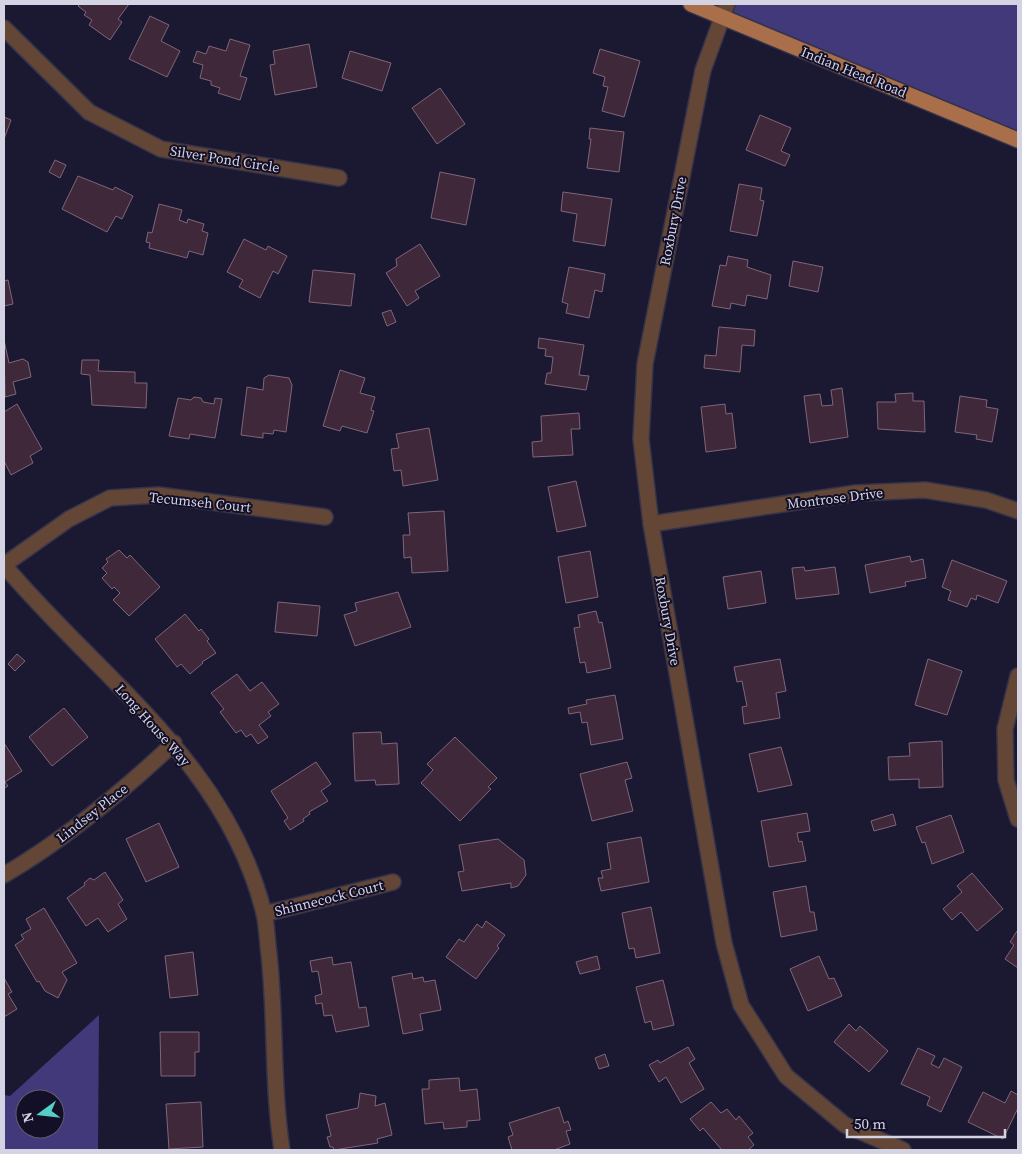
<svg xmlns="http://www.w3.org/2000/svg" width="1022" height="1154" viewBox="0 0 1022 1154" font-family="'Source Serif 4',serif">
<rect width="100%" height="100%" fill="#1b1931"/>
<g fill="#41397a" fill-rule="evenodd">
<polygon points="727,4 1018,4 1018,140 721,17"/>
<path d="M99,1015L98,1150H4V1095L10,1096ZM25,1099H55V1129H25Z"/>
</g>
<g fill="#3f283a" stroke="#80657a">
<polygon points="80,4 129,4 118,19 122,22 110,40 89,25 92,20 84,15 86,12 78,6"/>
<polygon points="150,16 169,25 161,41 180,51 167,77 129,59"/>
<polygon points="230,39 250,45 240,76 247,78 240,100 218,93 220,88 211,85 211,81 200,78 203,65 193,62 197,51 206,54 209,46 226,51"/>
<polygon points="309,44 317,87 275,95 270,65 275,64 273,51"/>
<polygon points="600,49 640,61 624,117 602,111 608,87 603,86 605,77 593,73"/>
<polygon points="350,51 391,63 382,91 342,78"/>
<polygon points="440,88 465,124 437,144 412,108"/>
<polygon points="760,115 791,128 781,151 790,155 785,166 746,150"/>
<polygon points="4,117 11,120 4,139"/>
<polygon points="590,128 624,132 619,172 587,168 591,139 589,139"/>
<polygon points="55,160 66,165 60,178 49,172"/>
<polygon points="440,172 475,179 466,225 431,218"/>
<polygon points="78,176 113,190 115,187 133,196 122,219 116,216 107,232 62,209"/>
<polygon points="739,184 762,188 760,200 764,201 757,236 730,231"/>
<polygon points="563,192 612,199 605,246 573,241 577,214 561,211"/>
<polygon points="159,204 182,210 179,220 187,223 188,219 204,224 202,231 208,233 203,255 189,251 187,258 149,248 150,243 146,242 148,232 152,233"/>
<polygon points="244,239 266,250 268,246 287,256 278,274 273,271 260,298 239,287 243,280 227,272"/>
<polygon points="420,244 440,276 415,291 419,298 407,306 386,273 397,266 396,259"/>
<polygon points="728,256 748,260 747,267 771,275 767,299 747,295 745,306 731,303 730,309 712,306 720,265 726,266"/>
<polygon points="793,261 823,267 818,292 789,286"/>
<polygon points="569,267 605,274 602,292 595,290 589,318 566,313 568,304 562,302"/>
<polygon points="313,270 355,274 351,306 309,302"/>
<polygon points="8,280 13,304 4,306 4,281"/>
<polygon points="391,310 396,322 387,326 382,313"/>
<polygon points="719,327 755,330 754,346 742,345 740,372 704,368 705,355 716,356"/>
<polygon points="539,338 584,345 579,375 589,376 586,390 545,384 547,373 551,373 553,357 545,356 546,349 538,348"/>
<polygon points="4,340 9,363 23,359 28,362 31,377 13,382 16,394 5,397"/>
<polygon points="82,360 99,360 98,371 135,372 135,383 147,383 146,408 92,405 90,375 81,374"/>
<polygon points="340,370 365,378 360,393 375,397 371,410 374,411 367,433 342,426 340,431 323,426"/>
<polygon points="269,375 289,378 292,385 286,432 274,430 273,434 263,433 263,438 241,435 247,387 263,390 264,378"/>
<polygon points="842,388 848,437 810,443 804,396 820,394 822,406 833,405 831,390"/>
<polygon points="913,393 913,401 924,401 925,432 878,429 877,402 896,402 895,394"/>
<polygon points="960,396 987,400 986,407 998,409 992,442 976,439 977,435 955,432"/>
<polygon points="194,397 201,398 203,402 214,404 215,398 222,399 215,438 190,434 189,439 169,436 178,398 191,400"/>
<polygon points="17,404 42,449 30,456 33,463 11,475 4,461 4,412"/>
<polygon points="725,404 726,414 732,413 736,448 706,452 701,407"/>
<polygon points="579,413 580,429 571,429 573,455 533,457 532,442 542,441 541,416"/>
<polygon points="429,428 438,480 403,486 401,470 394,471 391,449 399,448 396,434"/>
<polygon points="576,481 586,526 557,532 548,487"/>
<polygon points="444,511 448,571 412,573 411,557 404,558 403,535 410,535 408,513"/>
<polygon points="119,550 127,558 130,555 160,587 129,616 113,600 120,593 114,587 112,589 102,578 107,573 102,568 108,562 106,559"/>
<polygon points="590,551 598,597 566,603 558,557"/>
<polygon points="910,556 911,562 923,559 926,578 905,582 906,586 870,593 865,565"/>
<polygon points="952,560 1007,581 998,603 977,595 976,600 971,598 967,607 948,600 951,591 942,587"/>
<polygon points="804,567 805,571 835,567 839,594 796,599 792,568"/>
<polygon points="761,571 766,603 728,609 723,577"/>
<polygon points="398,592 411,627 355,646 344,615 357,611 355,603"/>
<polygon points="278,602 320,606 317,636 275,632"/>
<polygon points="596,611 599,623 602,622 611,668 587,673 585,662 580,663 574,628 580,627 578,615"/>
<polygon points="185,614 199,631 201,629 209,639 207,641 216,653 202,662 203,663 190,674 181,664 177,667 155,639"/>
<polygon points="17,654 25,661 15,671 8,664"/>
<polygon points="780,659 786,691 776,693 780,718 744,724 742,707 747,706 742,681 737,682 734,667"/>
<polygon points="928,659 962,671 947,715 915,705"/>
<polygon points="237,674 250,691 262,682 279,704 268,712 271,716 259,725 268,737 258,744 251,734 246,737 241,730 236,733 220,712 224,709 211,693"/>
<polygon points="615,695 623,739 591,745 587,722 582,723 580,712 569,714 568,708 587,704 586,700"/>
<polygon points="64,708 88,737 52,766 29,737"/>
<polygon points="381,732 382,744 397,743 399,784 376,785 375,780 355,781 353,733"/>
<polygon points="455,737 497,778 488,787 491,789 460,821 421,783 433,770 427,764"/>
<polygon points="942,741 943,787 919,788 919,779 889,780 888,757 910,756 909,743"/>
<polygon points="4,743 22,771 5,782 8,786 4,788"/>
<polygon points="781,747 792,785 758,792 749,754"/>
<polygon points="316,762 331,784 321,791 328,801 309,812 310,814 303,819 304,821 290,830 284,821 288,818 271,791"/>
<polygon points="627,762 632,778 625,780 633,811 592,821 580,774"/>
<polygon points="807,813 810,831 797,833 799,842 802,841 806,861 769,867 761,821"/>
<polygon points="893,814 896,825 874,831 871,821"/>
<polygon points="951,815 964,852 932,864 925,842 922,843 916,827"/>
<polygon points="159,823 179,867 146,882 126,839"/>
<polygon points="641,837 649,882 601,891 598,878 603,878 601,871 611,869 607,843"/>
<polygon points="498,839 524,860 526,875 518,886 511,888 511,883 462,891 458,872 464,871 459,845"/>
<polygon points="105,872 123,900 118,904 127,919 108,932 98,918 86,926 67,898 85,885 84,883 90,878 94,880"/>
<polygon points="972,873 1003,909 977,931 961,912 952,920 943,909 962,892 957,886"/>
<polygon points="806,886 810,912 814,912 817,930 781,937 773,892"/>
<polygon points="651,907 660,953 636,958 634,948 629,949 622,913"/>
<polygon points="44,908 77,963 62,972 67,980 58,998 45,991 39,981 37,982 15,945 24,939 21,935 31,929 26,919"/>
<polygon points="486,921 505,935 497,946 499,948 476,979 446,957 459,939 464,942 477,924 482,928"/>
<polygon points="1017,931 1018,932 1018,968 1005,959 1014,945 1010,942"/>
<polygon points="193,952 198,995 170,998 165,956"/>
<polygon points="597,956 600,969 580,974 576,962"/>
<polygon points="819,956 829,979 834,978 842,996 808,1011 790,969"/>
<polygon points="332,957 333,965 351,962 359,1008 366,1007 369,1026 336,1032 332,1015 324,1016 322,1003 316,1004 315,996 322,994 318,971 312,972 310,961"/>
<polygon points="412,973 413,979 423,977 424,982 435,980 441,1010 420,1014 423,1030 403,1034 392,977"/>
<polygon points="4,978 12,992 8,994 17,1009 4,1017"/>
<polygon points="663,980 674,1025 653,1030 651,1021 645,1023 636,987"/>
<polygon points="849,1024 856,1031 860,1026 888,1051 869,1072 834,1042"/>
<polygon points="160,1032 199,1032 199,1052 195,1052 195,1076 161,1076"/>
<polygon points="688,1047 695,1059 689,1063 704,1089 681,1103 666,1077 659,1082 649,1065 658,1060 660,1063"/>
<polygon points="918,1048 935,1056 931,1064 939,1068 944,1058 962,1067 941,1112 927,1105 930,1097 901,1084"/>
<polygon points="605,1054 609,1066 599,1069 595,1058"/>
<polygon points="459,1078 460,1091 477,1089 480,1120 467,1121 467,1127 444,1129 443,1122 425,1124 422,1089 429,1089 429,1080"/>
<polygon points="1011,1091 1018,1095 1018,1108 1003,1139 968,1122 983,1092 1005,1103"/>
<polygon points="360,1093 376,1096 375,1106 385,1103 392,1135 377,1139 378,1143 334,1150 333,1147 330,1147 327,1137 331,1136 326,1115 358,1108"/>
<polygon points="201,1102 203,1147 169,1149 166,1104"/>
<polygon points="711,1102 721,1113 727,1109 736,1120 739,1116 753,1133 748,1137 754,1145 748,1150 722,1150 703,1128 700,1131 690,1119"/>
<polygon points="559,1107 564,1123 568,1121 571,1130 566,1131 570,1144 554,1150 512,1150 508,1137 513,1135 509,1123"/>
</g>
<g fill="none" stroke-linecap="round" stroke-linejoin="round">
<g stroke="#35334a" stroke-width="18">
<g id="minor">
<polyline points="727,4 703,70 645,364 641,439 651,524 724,943 741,1005 786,1076 845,1125 903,1150"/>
<polyline points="4,28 89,112 161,149 339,178"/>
<polyline points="651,524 856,493 925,490 986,500 1018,511"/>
<path d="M4,565C99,678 226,761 264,913C267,926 267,940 269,954C276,1019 272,1085 282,1150"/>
<polyline points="4,565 69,519 110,498 158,495 325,517"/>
<polyline points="1018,676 1005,729 1006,780 1018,819"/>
<path d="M4,875C67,838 121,793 174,743"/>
<polyline points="264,914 393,882"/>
</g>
</g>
<g stroke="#35334a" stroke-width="18">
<polyline id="major" points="691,4 1018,140"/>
</g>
<use href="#minor" stroke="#634635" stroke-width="15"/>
<use href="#major" stroke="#a96f4b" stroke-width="15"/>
</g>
<g text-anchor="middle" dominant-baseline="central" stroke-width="4" stroke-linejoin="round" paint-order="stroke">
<g font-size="14" fill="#d3d3e4" stroke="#120f27">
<text transform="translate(854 72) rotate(22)">Indian Head Road</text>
<text transform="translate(225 159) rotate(9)">Silver Pond Circle</text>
<text transform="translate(673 221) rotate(-79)">Roxbury Drive</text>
<text transform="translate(835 498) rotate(-7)">Montrose Drive</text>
<text transform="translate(200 502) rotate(6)">Tecumseh Court</text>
<text transform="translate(668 621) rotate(80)">Roxbury Drive</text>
<text transform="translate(153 725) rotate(48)">Long House Way</text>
<text transform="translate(92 813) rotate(-38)">Lindsey Place</text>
<text transform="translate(329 898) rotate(-14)">Shinnecock Court</text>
</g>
</g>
<rect width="1022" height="1154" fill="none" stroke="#d3d3e4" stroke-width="10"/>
<g transform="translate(40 1114) rotate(255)"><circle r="24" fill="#120f27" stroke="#5f5d73"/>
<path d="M0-4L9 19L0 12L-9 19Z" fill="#55cec6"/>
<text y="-8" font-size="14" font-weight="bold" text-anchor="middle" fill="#d3d3e4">N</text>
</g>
<path d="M847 1129v8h158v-8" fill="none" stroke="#d3d3e4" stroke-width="2.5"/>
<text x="854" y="1129" font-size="15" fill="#d3d3e4" stroke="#120f27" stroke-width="4" paint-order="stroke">50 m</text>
</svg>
